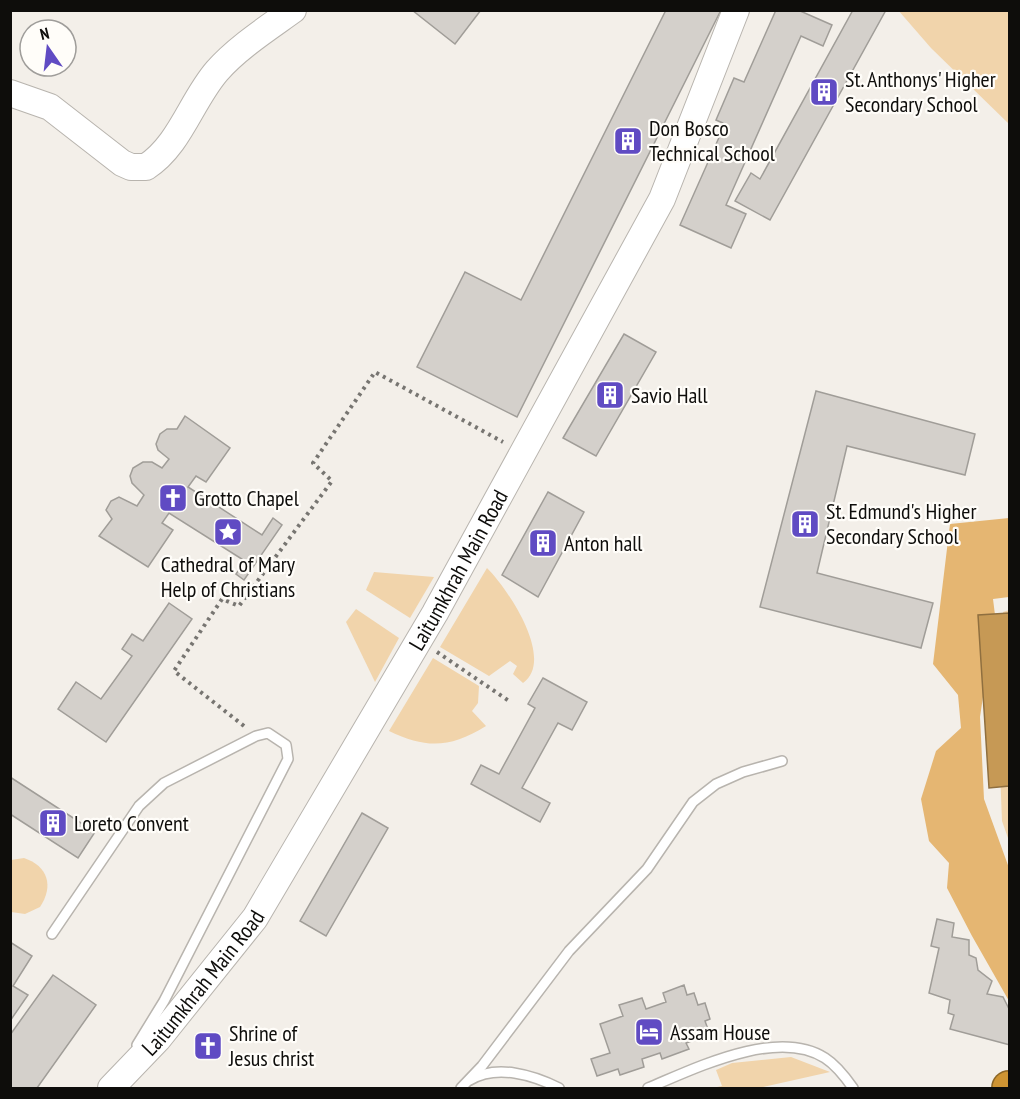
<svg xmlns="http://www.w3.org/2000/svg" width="1020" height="1099" viewBox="0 0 1020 1099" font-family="'PT Sans Narrow',sans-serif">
<rect width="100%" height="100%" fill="#f3efe9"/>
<g fill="#f1d4ab">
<polygon points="898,10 1009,11 1009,124 931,48"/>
<path d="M487,568C507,588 556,659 523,683L513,674L517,666L510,661L489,676L440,647Z"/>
<polygon points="374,572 434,577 410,618 366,590"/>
<polygon points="356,609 399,638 375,682 346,622"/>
<polygon points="1009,610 1009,841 1002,821 1000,770 1003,612"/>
<path d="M433,658L479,686L478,703L472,711L486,726C450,748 427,749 389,731Z"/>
<path d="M24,858C48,866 54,886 40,907L25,914L11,912V860Z"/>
<polygon points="791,1057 830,1072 759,1088 712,1088 722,1086 716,1070 732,1063"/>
</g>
<polygon fill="#e5b672" points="1009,518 1009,597 993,599 995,615 980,717 984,799 1009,868 1009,1001 972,936 947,888 949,863 929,841 921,799 936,751 961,728 958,695 933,664 950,524"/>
<polygon fill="#c69955" stroke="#8f6f3f" stroke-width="1.5" points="1009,613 1009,786 989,788 978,615"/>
<g fill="#d4d0cb" stroke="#a09d98" stroke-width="1.5">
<polygon points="412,10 481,10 455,44"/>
<polygon points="666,10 721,10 517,417 417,367 465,272 521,300"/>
<polygon points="776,10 798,10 832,25 823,46 801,36 726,205 746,214 731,248 680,225 725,124 716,120 734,78 744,82"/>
<polygon points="853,10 886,10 770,220 735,201 751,173 760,179"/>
<polygon points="624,334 656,352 596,456 563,438"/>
<polygon points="816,391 975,434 965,475 847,446 817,573 933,603 921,648 760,607"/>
<polygon points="185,416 230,448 206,482 196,476 188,487 262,535 273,518 282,525 244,580 236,574 245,561 169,513 162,523 173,530 148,567 99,536 112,519 106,510 111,501 119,497 137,506 144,495 132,483 130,476 133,468 143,462 152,462 162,468 169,459 158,450 156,444 160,434 167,429 177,429"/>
<polygon points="548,492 584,512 538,597 502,575"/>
<polygon points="169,603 192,619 106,742 58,709 76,682 101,699 132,656 122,649 132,634 143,641"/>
<polygon points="543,678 587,702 572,730 558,723 522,788 550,803 540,822 471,784 481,765 499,774 535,708 528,704"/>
<polygon points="10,777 95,832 78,858 10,814"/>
<polygon points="362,813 388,828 326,936 300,921"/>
<polygon points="937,919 954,923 952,937 969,940 969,955 976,958 978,970 992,981 987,994 1003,997 1010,1011 1010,1045 950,1029 954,1015 948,1013 950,1000 929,993 939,948 931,946"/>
<polygon points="10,942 32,956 13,986 28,995 10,1021"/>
<polygon points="53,975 96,1005 37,1088 10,1088 10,1035"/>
<polygon points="684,985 687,995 694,993 698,1005 705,1003 710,1019 705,1021 710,1035 686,1043 689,1049 662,1059 660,1053 642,1059 644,1067 620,1075 618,1069 597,1076 591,1059 610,1053 600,1024 623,1016 619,1005 642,998 646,1009 666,1002 663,993"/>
</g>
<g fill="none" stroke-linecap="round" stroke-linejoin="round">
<g stroke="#b8b4ae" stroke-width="12">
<g id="lane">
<polyline points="52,934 139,806 164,783 256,736 268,733 286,745 288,759 164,1001 137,1045"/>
<path d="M470,1080C497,1064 533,1075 559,1088"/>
<polyline points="461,1088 482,1066 569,951 647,869 693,802 716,784 743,772 782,761"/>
<path d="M648,1088C694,1069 777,1027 825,1058C836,1065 846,1078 853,1088"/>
</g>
</g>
<g stroke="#b8b4ae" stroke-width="28">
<g id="secondary">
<path d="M10,93L50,107L122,163L131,167H146C180,145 191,101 217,71C237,48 268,28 293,10"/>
<path id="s1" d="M111,1088L158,1039L255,918L435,613L662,199L736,10"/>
</g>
</g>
<g stroke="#8b6525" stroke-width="36">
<polyline id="highway" points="1009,1088 1010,1088"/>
</g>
<g stroke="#777571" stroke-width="4" stroke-dasharray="3 4.5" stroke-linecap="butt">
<polyline points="437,652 509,701"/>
<polyline points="244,726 174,671 222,599 239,606 332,481 313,463 375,372 503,442"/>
</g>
<use href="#lane" stroke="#fff" stroke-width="9"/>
<use href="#secondary" stroke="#fff" stroke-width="26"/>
<use href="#highway" stroke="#ce9433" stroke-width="33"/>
</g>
<defs>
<g id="building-square" transform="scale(1.5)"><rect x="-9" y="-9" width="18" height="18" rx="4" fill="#604bc3" stroke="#fffdf9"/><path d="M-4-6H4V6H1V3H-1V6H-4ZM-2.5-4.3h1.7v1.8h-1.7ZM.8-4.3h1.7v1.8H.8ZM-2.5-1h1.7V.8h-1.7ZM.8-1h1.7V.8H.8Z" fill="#fff"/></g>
<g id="church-square" transform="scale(1.5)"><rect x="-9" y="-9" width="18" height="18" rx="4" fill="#604bc3" stroke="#fffdf9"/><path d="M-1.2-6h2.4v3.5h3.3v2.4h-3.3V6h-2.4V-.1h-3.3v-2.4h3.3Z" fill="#fff"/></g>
<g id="sight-square" transform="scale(1.5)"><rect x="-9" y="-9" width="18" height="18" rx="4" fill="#604bc3" stroke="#fffdf9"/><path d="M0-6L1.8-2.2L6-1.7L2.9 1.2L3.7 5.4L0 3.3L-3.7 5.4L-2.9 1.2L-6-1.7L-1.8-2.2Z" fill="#fff"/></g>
<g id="hotel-square" transform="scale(1.5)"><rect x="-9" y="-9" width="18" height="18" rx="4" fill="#604bc3" stroke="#fffdf9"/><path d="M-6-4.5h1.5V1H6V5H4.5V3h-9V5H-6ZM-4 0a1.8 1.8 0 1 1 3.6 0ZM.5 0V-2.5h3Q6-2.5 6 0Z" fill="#fff"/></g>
</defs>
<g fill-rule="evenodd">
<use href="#building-square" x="824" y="92"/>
<use href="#building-square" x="628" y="141"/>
<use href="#building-square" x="610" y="395"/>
<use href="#church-square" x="173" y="498"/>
<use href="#building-square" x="805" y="524"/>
<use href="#sight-square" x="228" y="532"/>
<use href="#building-square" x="543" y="543"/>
<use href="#building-square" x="53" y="823"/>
<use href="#hotel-square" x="649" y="1032"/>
<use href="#church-square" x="208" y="1046"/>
</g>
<g text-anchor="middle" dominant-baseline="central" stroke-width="4.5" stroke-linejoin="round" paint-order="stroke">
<g font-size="22" fill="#0e0d0b" stroke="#fffdf9" text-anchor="start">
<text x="845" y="79">St. Anthonys' Higher<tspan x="845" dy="25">Secondary School</tspan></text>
<text x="649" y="128">Don Bosco<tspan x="649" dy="25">Technical School</tspan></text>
<text x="631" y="395">Savio Hall</text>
<text x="194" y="498">Grotto Chapel</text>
<text x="826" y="511">St. Edmund's Higher<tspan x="826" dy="25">Secondary School</tspan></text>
<text x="564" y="543">Anton hall</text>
<text x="228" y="564" text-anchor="middle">Cathedral of Mary<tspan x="228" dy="25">Help of Christians</tspan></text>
<text x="74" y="823">Loreto Convent</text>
<text x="670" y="1032">Assam House</text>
<text x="229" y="1033">Shrine of<tspan x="229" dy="25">Jesus christ</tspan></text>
</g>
<g font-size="22" fill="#0e0d0b" stroke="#fffdf9">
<text stroke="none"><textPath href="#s1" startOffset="626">Laitumkhrah Main Road</textPath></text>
<text stroke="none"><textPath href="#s1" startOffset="140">Laitumkhrah Main Road</textPath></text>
</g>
</g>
<rect width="1020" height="1099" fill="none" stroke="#0e0d0b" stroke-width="24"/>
<g transform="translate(48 48) rotate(346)"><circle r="28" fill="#fffdf9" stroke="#9f9d9a" stroke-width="1.5"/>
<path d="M0-4.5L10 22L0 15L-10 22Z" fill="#604bc3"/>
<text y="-9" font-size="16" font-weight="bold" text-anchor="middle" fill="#0e0d0b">N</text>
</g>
</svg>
